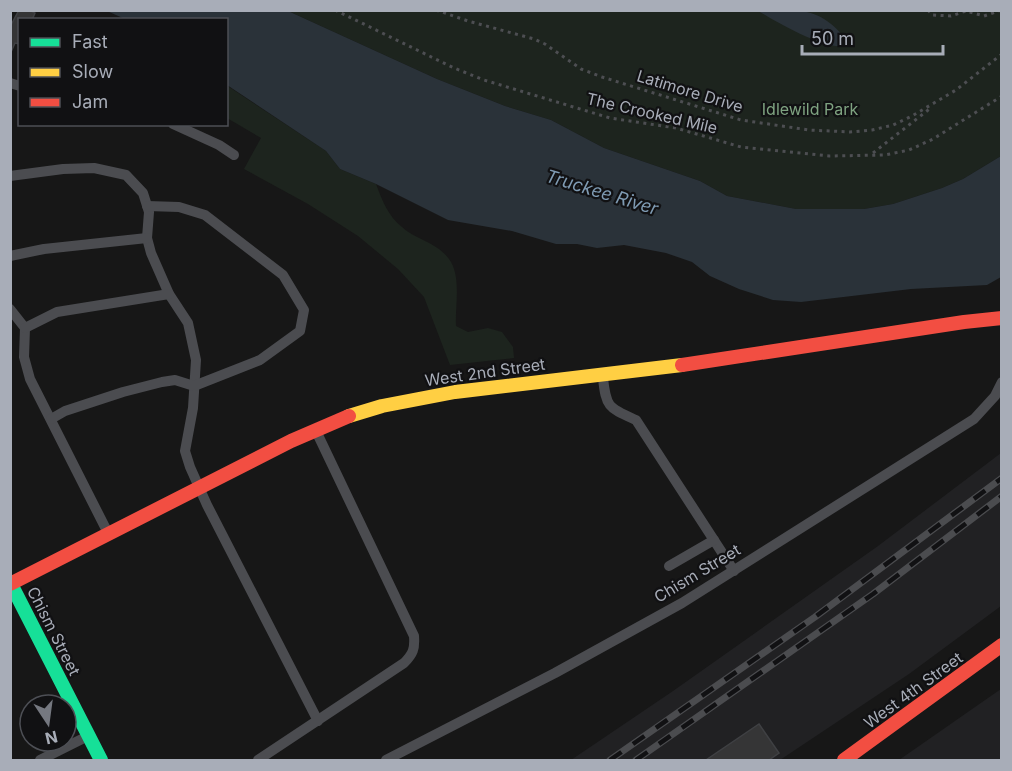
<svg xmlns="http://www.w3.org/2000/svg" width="1012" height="771" viewBox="0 0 1012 771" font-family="Inter,sans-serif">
<rect width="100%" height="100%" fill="#171717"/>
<g fill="#212123">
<polygon points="1001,453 1001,606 909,674 780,760 571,760 673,691 878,546"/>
<polygon points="1001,689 1001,760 899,760"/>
</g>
<g fill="#1d241e">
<polygon points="288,11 1001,11 1001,156 963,179 942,188 893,204 864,209 796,209 727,196 700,181 604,148 551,120 505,106 437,79"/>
<path d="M226,85L326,151L340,169L376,184C382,200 388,216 402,227C417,241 439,242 451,262C461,280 455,306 456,326L468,332L488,328L502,332L513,347L514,358L450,365L424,297L398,269L358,236L308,204L244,169L261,138L227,118Z"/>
</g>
<g fill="#2a3239">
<polygon points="107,11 288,11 437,79 505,106 551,120 604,148 700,181 727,196 796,209 864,209 893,204 942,188 963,179 1001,156 1001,277 987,285 911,289 801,302 773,300 739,289 710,276 692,262 666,253 624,245 597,248 577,244 556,244 512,231 448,220 376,184 340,169 326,151 227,85 226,20 125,19"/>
<path d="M758,11C798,10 820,5 847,41V45C829,53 775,21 758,11Z"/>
</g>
<g fill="#353536" stroke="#3f4043" stroke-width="1.5">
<polygon points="19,10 29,10 35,13 32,20 20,20 20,44 15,43 11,52 10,27"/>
<polygon points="759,724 779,753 769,760 706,760"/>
</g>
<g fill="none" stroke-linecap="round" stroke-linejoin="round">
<g stroke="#4d4e52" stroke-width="3" stroke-dasharray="3 4.5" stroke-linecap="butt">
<polyline points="335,10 454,68 484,80 610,118 676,128 741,147 829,156 885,155 909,150 933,139 1002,96"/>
<polyline points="436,10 468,21 534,39 545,44 581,69 602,77 741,120 809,130 850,132 872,130 893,125 912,116 956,90 1002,54"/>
<polyline points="928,10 932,15 951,16 966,11 984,16 1001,10"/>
<polyline points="873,153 932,107"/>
</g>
<g stroke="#4b4c50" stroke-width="10">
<polyline points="10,83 20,86"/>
<polyline points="173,124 219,145 234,155"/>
<polyline points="10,176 63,169 94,168 126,175 143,193 149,212 147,238 151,253 169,294 188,323 196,360 193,408 185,451 190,467 207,505 318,721"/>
<polyline points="10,256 44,249 147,238"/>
<polyline points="10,309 25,328 24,357 30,379 107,531"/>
<polyline points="25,328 57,312 169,294"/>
<path d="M603,378C606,408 609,408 636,420L734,571"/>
<polyline points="51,419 65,411 123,392 162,382 175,380 194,386 260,360 300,331 304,310 283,275 205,215 179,207 147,206"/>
<polyline points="669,566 714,540"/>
<polyline points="40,760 86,737"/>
<path d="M258,760L404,663C413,654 415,649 414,636L317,433"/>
<polyline points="386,760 555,673 682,603 974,419 995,396 1002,382"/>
</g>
<polyline stroke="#16e098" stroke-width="14" points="10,582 101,760"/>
<polyline stroke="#ffcf43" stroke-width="14" points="349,416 382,406 455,392 682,365"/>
<g stroke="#f24e42" stroke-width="14">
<polyline points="682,365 964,322 1002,318"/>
<polyline points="10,584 291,441 349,416"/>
<polyline points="844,760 1002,645"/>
</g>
<g stroke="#4b4c4f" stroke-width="7">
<g id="rail">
<polyline points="610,760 815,617 1002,478"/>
<polyline points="636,760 873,594 1002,496"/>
</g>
</g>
<use href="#rail" stroke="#111113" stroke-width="4.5" stroke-dasharray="14" stroke-linecap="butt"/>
</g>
<g text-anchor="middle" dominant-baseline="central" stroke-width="4.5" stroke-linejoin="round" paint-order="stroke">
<g font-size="16" fill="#a8adb8" stroke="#111113">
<text transform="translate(690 91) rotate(17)">Latimore Drive</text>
<text transform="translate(652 113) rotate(13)">The Crooked Mile</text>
<text transform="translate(485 372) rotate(-8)">West 2nd Street</text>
<text transform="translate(697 573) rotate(-31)">Chism Street</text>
<text transform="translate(54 631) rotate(63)">Chism Street</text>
<text transform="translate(913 690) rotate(-36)">West 4th Street</text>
</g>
<g font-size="16" fill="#7fa381" stroke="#111113">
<text x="810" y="109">Idlewild Park</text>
</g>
<g font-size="18" font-style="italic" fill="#7f9bb3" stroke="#111113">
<text transform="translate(602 192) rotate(17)">Truckee River</text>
</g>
</g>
<rect width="1012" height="771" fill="none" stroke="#a8adb8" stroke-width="24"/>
<rect x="18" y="18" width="210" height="108" fill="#111113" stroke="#4d4f55" stroke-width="1.5"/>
<rect x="30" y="38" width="30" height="9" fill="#16e098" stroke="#4d4f55" stroke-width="1.5"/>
<text x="72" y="48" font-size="18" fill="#a8adb8">Fast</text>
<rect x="30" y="68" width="30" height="9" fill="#ffcf43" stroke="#4d4f55" stroke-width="1.5"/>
<text x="72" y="78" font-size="18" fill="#a8adb8">Slow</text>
<rect x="30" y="98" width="30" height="9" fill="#f24e42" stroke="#4d4f55" stroke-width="1.5"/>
<text x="72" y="108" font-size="18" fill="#a8adb8">Jam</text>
<g transform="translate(48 723) rotate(167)"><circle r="28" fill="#111113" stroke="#4d4f55" stroke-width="1.5"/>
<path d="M0-4.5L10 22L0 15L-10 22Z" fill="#757880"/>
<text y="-9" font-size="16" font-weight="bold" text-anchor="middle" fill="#a8adb8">N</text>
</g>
<path d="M802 45v9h141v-9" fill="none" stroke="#a8adb8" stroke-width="3"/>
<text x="811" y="45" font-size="18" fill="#a8adb8" stroke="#111113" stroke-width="4.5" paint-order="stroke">50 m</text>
</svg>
